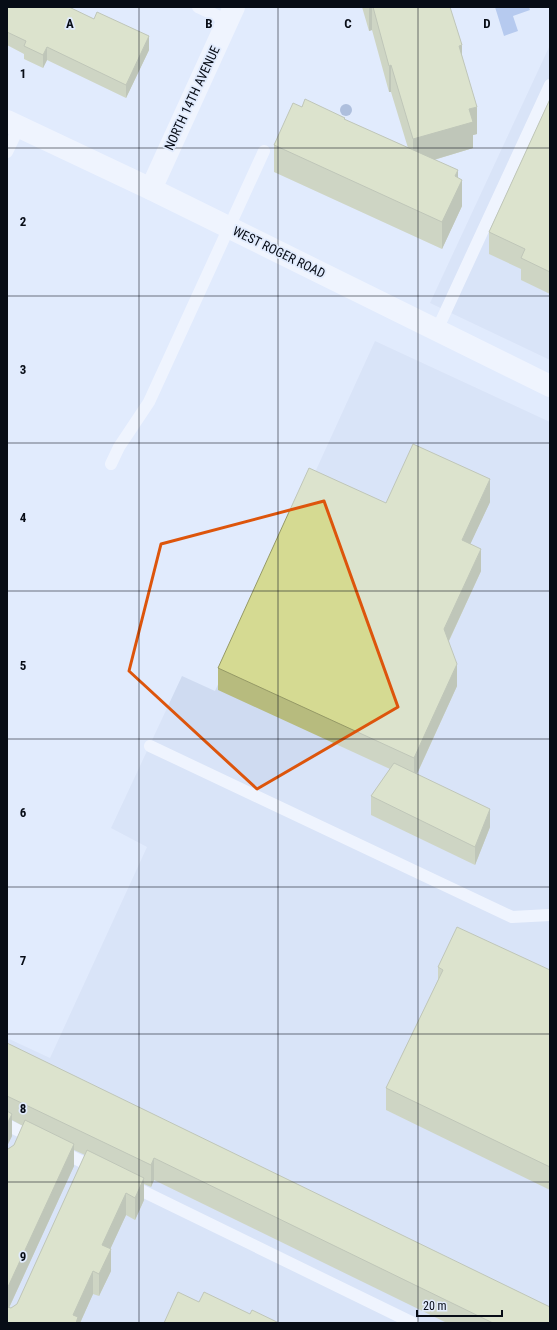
<svg xmlns="http://www.w3.org/2000/svg" width="557" height="1330" viewBox="0 0 557 1330" font-family="'Roboto Condensed',sans-serif">
<rect width="100%" height="100%" fill="#e1ebfd"/>
<g fill="#cfdbf1">
<polygon points="550,45 550,360 430,303"/>
<polygon points="375,341 550,422 550,1323 7,1323 7,1038 50,1058 147,847 111,828 182,676 215,691"/>
</g>
<polygon fill="#81a3dd" points="495,7 529,7 530,10 513,16 518,31 504,36"/>
<g fill="none" stroke-linecap="round" stroke-linejoin="round">
<g stroke="#fff" stroke-width="12">
<polyline points="198,7 228,21"/>
<polyline points="7,152 19,127"/>
<polyline points="437,330 550,85"/>
<polyline points="111,464 119,447 149,402 264,151"/>
<polyline points="150,746 512,917 550,915"/>
<polyline points="7,1125 34,1138"/>
<polyline points="60,1151 97,1169"/>
<polyline points="130,1185 413,1323"/>
</g>
<polyline stroke="#fff" stroke-width="22" points="151,189 234,7"/>
<polyline stroke="#fff" stroke-width="22" points="7,121 151,189 550,386"/>
</g>
<circle fill="#6f89b6" cx="346" cy="110" r="6"/>
<g fill="#b7bb7e" fill-rule="evenodd">
<polygon points="7,7 149,50 126,98 47,60 43,68 24,59 24,54 7,45"/>
<polygon points="362,7 450,7 462,56 477,134 473,135 473,148 434,160 458,178 462,206 442,249 274,172 274,145 302,107 345,120 408,148 391,92 389,92 372,30 369,31"/>
<polygon points="550,99 550,294 521,280 521,269 489,254 489,232"/>
<polygon points="490,502 470,544 481,571 449,641 457,686 417,774 490,827 475,865 371,815 371,796 390,769 218,690 218,668 386,503"/>
<polygon points="438,967 550,970 550,1190 386,1110 386,1088 438,980"/>
<path d="M7,1043L550,1323H447L154,1180L151,1187L144,1184V1200L135,1220L126,1215L110,1249L111,1271L99,1296L93,1294L80,1323H7L8,1149L14,1145L23,1126L12,1120V1136L7,1146ZM74,1150L85,1155L17,1304L11,1308H9L74,1166Z"/>
</g>
<g fill="#959966">
<polygon points="369,7 372,7 372,30 369,31"/>
<polygon points="149,36 149,50 126,98 126,85"/>
<polygon points="462,45 462,72 459,46"/>
<polygon points="47,47 47,60 43,68 43,55"/>
<polygon points="391,65 391,92 389,92 389,66"/>
<polygon points="477,107 477,134 473,135 473,148 413,166 413,139 469,109"/>
<polygon points="458,170 458,187 462,180 462,206 442,249 442,222 455,176"/>
<polygon points="490,479 490,502 462,562 462,540"/>
<polygon points="481,549 481,571 444,651 444,629"/>
<polygon points="457,664 457,686 414,780 414,758"/>
<polygon points="490,809 490,827 475,865 475,847"/>
<polygon points="12,1114 12,1136 7,1146 7,1124"/>
<polygon points="74,1144 74,1166 7,1312 7,1289"/>
<polygon points="154,1158 154,1180 151,1187 151,1165"/>
<polygon points="144,1178 144,1200 135,1220 135,1198"/>
<polygon points="126,1193 126,1215 102,1267 102,1245"/>
<polygon points="111,1249 111,1271 99,1296 99,1274"/>
<polygon points="93,1271 93,1294 80,1323 73,1323 73,1315"/>
</g>
<g fill="#d5da92" stroke="#959966">
<polygon points="7,7 69,7 94,19 97,12 149,36 126,85 47,47 43,55 24,46 26,41 7,32"/>
<polygon points="373,7 450,7 462,45 459,46 477,107 469,109 473,122 413,139 391,65 389,66"/>
<polygon points="305,99 345,118 344,119 458,170 455,176 462,180 442,222 274,145 293,103 302,107"/>
<polygon points="550,99 550,272 521,258 525,249 489,232"/>
<polygon points="413,444 490,479 462,540 481,549 444,629 457,664 414,758 218,668 309,468 386,503"/>
<polygon points="394,763 490,809 475,847 371,796"/>
<polygon points="457,927 550,970 550,1167 386,1088 443,970 438,967"/>
<polygon points="7,1043 550,1307 550,1323 493,1323 154,1158 151,1165 7,1096"/>
<polygon points="7,1111 12,1114 7,1124"/>
<polygon points="25,1120 74,1144 7,1289 7,1149 8,1149 14,1145"/>
<polygon points="87,1150 144,1178 135,1198 126,1193 102,1245 111,1249 99,1274 93,1271 73,1315 78,1317 76,1323 7,1323 7,1307 11,1308 17,1304"/>
<polygon points="178,1292 199,1302 204,1292 250,1314 252,1310 279,1323 164,1323"/>
</g>
<path d="M0 0H557V1330H0ZM324,501L398,707L257,789L129,671L161,544Z" fill="#e1ebfd" fill-opacity=".55" fill-rule="evenodd"/>
<path fill="none" stroke="#dd550c" stroke-width="3" stroke-linejoin="round" d="M324,501L398,707L257,789L129,671L161,544Z"/>
<path fill="none" stroke="#070c16" stroke-width="1" stroke-opacity="0.55" d="M139,7V1323M278,7V1323M418,7V1323M7,148H550M7,296H550M7,443H550M7,591H550M7,739H550M7,887H550M7,1034H550M7,1182H550"/>
<g text-anchor="middle" dominant-baseline="central" stroke-width="3.5" stroke-linejoin="round" paint-order="stroke">
<g font-size="13" fill="#070c16" stroke="#e1ebfd">
<text transform="translate(192 98) rotate(-65)">NORTH 14TH AVENUE</text>
<text transform="translate(279 252) rotate(26)">WEST ROGER ROAD</text>
</g>
</g>
<g font-size="13" text-anchor="middle" font-weight="bold" fill="#070c16" stroke="#e1ebfd" stroke-width="3.5" stroke-linejoin="round" paint-order="stroke">
<text x="70" y="28">A</text>
<text x="209" y="28">B</text>
<text x="348" y="28">C</text>
<text x="487" y="28">D</text>
<text x="23" y="78">1</text>
<text x="23" y="226">2</text>
<text x="23" y="374">3</text>
<text x="23" y="522">4</text>
<text x="23" y="670">5</text>
<text x="23" y="817">6</text>
<text x="23" y="965">7</text>
<text x="23" y="1113">8</text>
<text x="23" y="1261">9</text>
</g>
<rect width="557" height="1330" fill="none" stroke="#070c16" stroke-width="16"/>
<path d="M417 1310v6h85v-6" fill="none" stroke="#070c16" stroke-width="2"/>
<text x="423" y="1310" font-size="12" fill="#070c16" stroke="#e1ebfd" stroke-width="3" paint-order="stroke">20 m</text>
</svg>
